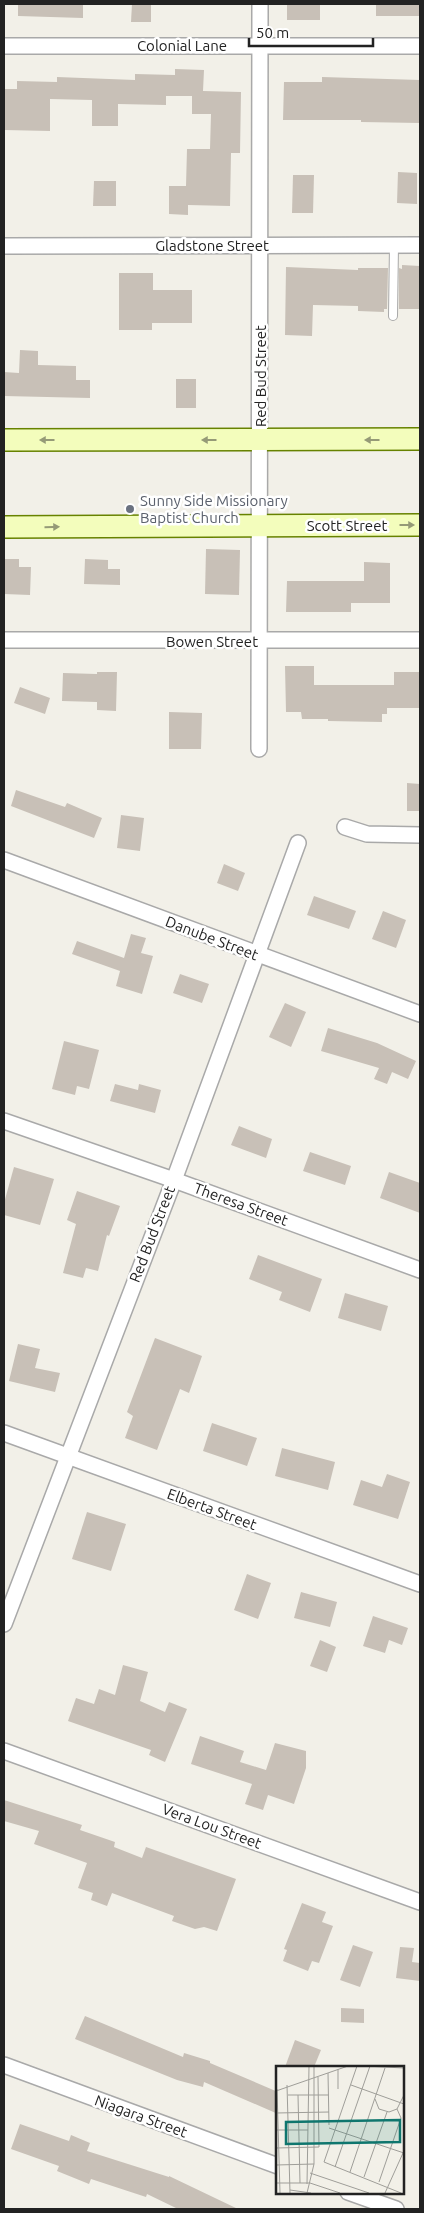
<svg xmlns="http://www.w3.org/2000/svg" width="424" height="2213" viewBox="0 0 424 2213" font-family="Ubuntu,sans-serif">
<rect width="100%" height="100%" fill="#f2f0e8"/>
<g fill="#c8c0b7">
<polygon points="18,4 83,4 83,18 18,16"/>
<polygon points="132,4 151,4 151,22 131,22"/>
<rect x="287" y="4" width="33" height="16"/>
<rect x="376" y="4" width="44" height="12"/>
<polygon points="175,69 204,70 203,91 241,92 240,153 231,153 230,206 188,205 188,215 169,214 169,186 186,186 187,149 210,149 211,114 192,114 192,96 166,96 166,105 118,104 118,126 92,126 92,100 50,99 50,131 4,130 4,89 17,89 17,81 57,82 57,77 135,80 135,74 175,75"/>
<polygon points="322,77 420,80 420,123 361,122 361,120 283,120 284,82 322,82"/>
<polygon points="398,172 417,173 417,204 397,203"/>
<polygon points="293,175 314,175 313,213 292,213"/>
<polygon points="94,181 116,181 116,206 93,206"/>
<polygon points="402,265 420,266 420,309 399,309 399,268 402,269"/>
<polygon points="286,267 358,270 358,268 388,268 387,309 384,309 384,312 358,311 358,306 313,305 312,336 285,335"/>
<polygon points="119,273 153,273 153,290 192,290 192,323 152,323 152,330 119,330"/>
<polygon points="20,350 38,351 38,365 76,366 76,380 90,380 90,398 4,396 4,372 19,373"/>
<rect x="176" y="379" width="20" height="29"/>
<polygon points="206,549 240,550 239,595 205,594"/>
<polygon points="4,559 19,559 19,567 31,567 30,595 4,594"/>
<polygon points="85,559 108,560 108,569 120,569 120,585 84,584"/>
<polygon points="364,562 390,563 390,603 351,603 351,612 286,612 287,581 364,581"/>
<polygon points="285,666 314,666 314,685 394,685 394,672 420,672 420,708 387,708 387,714 382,714 382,722 328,721 328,719 302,719 301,712 286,712"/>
<polygon points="97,672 117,672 116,711 97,710 97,702 62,701 63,673 97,674"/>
<polygon points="20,687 50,698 45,714 14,703"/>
<polygon points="169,712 202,713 201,749 169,749"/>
<polygon points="407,783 420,784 420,811 407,811"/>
<polygon points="16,790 65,807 67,803 102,818 94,838 11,806"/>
<polygon points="121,815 144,818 140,851 117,848"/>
<polygon points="224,864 245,873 238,891 217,883"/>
<polygon points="314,896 356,911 349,929 307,915"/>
<polygon points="383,911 406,920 396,948 372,939"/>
<polygon points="131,934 146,938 141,953 153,956 142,994 116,986 120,971 72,954 77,941 124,958"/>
<polygon points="180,974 209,984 202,1003 173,993"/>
<polygon points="285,1003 306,1012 291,1047 269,1037"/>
<polygon points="328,1028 377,1043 416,1061 408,1079 392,1072 387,1084 374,1079 379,1068 321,1051"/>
<polygon points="64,1041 99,1050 89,1089 77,1086 75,1095 52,1089"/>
<polygon points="115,1084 138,1090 139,1084 161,1090 155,1113 110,1101"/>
<polygon points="239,1126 272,1139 266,1158 231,1145"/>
<polygon points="310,1152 351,1166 345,1185 303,1171"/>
<polygon points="14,1167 54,1179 40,1225 4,1215 4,1203"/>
<polygon points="389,1172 420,1183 420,1213 380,1198"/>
<polygon points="77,1191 120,1206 109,1236 107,1235 98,1271 86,1268 83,1278 63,1273 76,1224 67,1220"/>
<polygon points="258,1255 322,1279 310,1312 279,1300 282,1292 249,1279"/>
<polygon points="345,1293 388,1306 381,1331 338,1318"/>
<polygon points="155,1338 202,1356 189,1393 180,1389 157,1450 125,1438 133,1416 127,1412"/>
<polygon points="18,1344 40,1349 35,1368 60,1373 55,1392 9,1381"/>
<polygon points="212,1423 257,1438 247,1466 203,1451"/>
<polygon points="282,1448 335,1462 328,1490 275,1476"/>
<polygon points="387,1474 410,1482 398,1519 353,1505 361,1480 382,1487"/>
<polygon points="87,1512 126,1524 111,1571 72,1559"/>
<polygon points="247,1574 271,1583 258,1619 234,1610"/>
<polygon points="301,1592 337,1602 330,1627 294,1618"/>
<polygon points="373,1616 408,1628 402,1645 389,1640 385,1653 363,1646"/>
<polygon points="320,1640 336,1647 327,1672 310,1666"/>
<polygon points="123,1665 148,1672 140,1701 165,1712 169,1702 187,1709 165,1762 149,1755 151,1750 68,1721 76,1698 94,1704 99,1689 115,1695"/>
<polygon points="200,1736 244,1751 240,1762 266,1770 275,1743 306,1751 306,1768 294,1804 268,1795 263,1810 245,1804 252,1784 191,1764"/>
<polygon points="4,1800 82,1825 80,1830 115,1842 114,1847 142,1858 146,1847 236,1879 217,1931 204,1927 195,1929 172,1921 174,1916 112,1893 107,1906 91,1900 93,1893 78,1888 87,1863 34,1844 39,1831 4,1821"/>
<polygon points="302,1903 326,1912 322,1922 333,1926 319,1963 312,1961 308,1971 283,1961 287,1950 284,1949"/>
<polygon points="353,1945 373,1952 360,1987 340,1980"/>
<polygon points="400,1947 414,1948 412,1962 420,1963 420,1981 396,1978"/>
<polygon points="341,2008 364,2009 364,2023 341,2022"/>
<polygon points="85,2016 183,2057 184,2053 210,2061 210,2063 278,2092 278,2114 204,2082 203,2087 177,2080 75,2039"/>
<polygon points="295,2040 321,2050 314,2067 285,2067"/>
<polygon points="20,2124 69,2141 71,2135 90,2143 87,2151 169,2177 169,2176 238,2209 178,2209 147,2194 146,2197 91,2179 89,2184 57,2171 59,2166 11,2149"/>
</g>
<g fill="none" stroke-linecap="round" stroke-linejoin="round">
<g stroke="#a9a9a9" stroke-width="10">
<polyline id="service" points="393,316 394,245"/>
</g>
<g stroke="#a9a9a9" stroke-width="18">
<g id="minor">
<polyline points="4,46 420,46"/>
<polyline points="4,246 420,245"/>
<polyline points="4,640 420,640"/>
<polyline points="259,749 260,4"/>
<polyline points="345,827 367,834 420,835"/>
<polyline points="4,860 420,1014"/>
<polyline points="4,1121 174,1180 420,1270"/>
<polyline points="4,1433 420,1584"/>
<polyline points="4,1624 174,1180 298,843"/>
<polyline points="4,1751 420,1902"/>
<polyline points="4,2065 278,2166"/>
<polyline points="348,2192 396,2209"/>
</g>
</g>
<g stroke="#678200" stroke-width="24">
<g id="secondary">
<polyline points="4,440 420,439"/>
<polyline points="4,527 420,525"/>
</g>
</g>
<use href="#service" stroke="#fff" stroke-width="8"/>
<use href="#minor" stroke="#fff" stroke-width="15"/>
<use href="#secondary" stroke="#f3fdbc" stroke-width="21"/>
</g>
<defs><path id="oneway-solid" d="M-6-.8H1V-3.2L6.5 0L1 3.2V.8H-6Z" transform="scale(1.25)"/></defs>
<g fill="#959a77">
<use href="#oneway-solid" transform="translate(47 440) rotate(180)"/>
<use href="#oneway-solid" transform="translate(209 440) rotate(180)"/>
<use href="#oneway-solid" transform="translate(372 440) rotate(180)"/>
<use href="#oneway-solid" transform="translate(407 525)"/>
<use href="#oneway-solid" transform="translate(52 527) rotate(-1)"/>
</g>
<circle fill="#6b7280" stroke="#fff" stroke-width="2" cx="130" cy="509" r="5"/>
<g text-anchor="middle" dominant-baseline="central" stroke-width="5" stroke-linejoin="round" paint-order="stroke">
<g font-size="15" fill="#222" stroke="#fff">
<text x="182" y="45">Colonial Lane</text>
<text x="212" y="245">Gladstone Street</text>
<text transform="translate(260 376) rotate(-90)">Red Bud Street</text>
<text x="347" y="525">Scott Street</text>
<text x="212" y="641">Bowen Street</text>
<text transform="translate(212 938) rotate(21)">Danube Street</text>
<text transform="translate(241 1204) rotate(20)">Theresa Street</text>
<text transform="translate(152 1234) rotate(-69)">Red Bud Street</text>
<text transform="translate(212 1509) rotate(20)">Elberta Street</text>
<text transform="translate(212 1826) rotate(20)">Vera Lou Street</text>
<text transform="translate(141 2116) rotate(20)">Niagara Street</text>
</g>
<g font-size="15" fill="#5b616d" stroke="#fff" text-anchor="start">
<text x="140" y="500">Sunny Side Missionary<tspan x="140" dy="17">Baptist Church</tspan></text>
</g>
</g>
<g transform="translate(276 2066)">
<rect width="128" height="128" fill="#f2f0e8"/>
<path fill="none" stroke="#9f9e99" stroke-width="1" d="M81,0L48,96L125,127M89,0L128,2M62,3V23M52,7L53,59M11,19L14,127M75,19L128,38M1,23L4,127M0,25L72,0M12,29H53M22,29L24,117M99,33L103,43L113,46L121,43L128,29M0,47L53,46M53,62L128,87M0,64H32M0,82L43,81L42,11M0,99L38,98M59,101L94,0M74,106L109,2M34,107L93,127M88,111L111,46M103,116L125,52L121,43M0,117H34L64,127M31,118L33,0M14,124L35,127M31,127L38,98V0M109,127L127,87"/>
<path fill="#0f766e" fill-opacity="0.15" stroke="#0f766e" stroke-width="2.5" d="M124,54V76L10,78V56Z"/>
<rect width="128" height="128" fill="none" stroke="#222" stroke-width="2.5"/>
</g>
<rect width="424" height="2213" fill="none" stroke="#222222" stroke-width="10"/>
<path d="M249 38v8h124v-8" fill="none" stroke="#222222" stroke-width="2.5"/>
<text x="256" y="38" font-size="15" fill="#222222" stroke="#ffffff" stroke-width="4" paint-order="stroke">50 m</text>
</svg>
